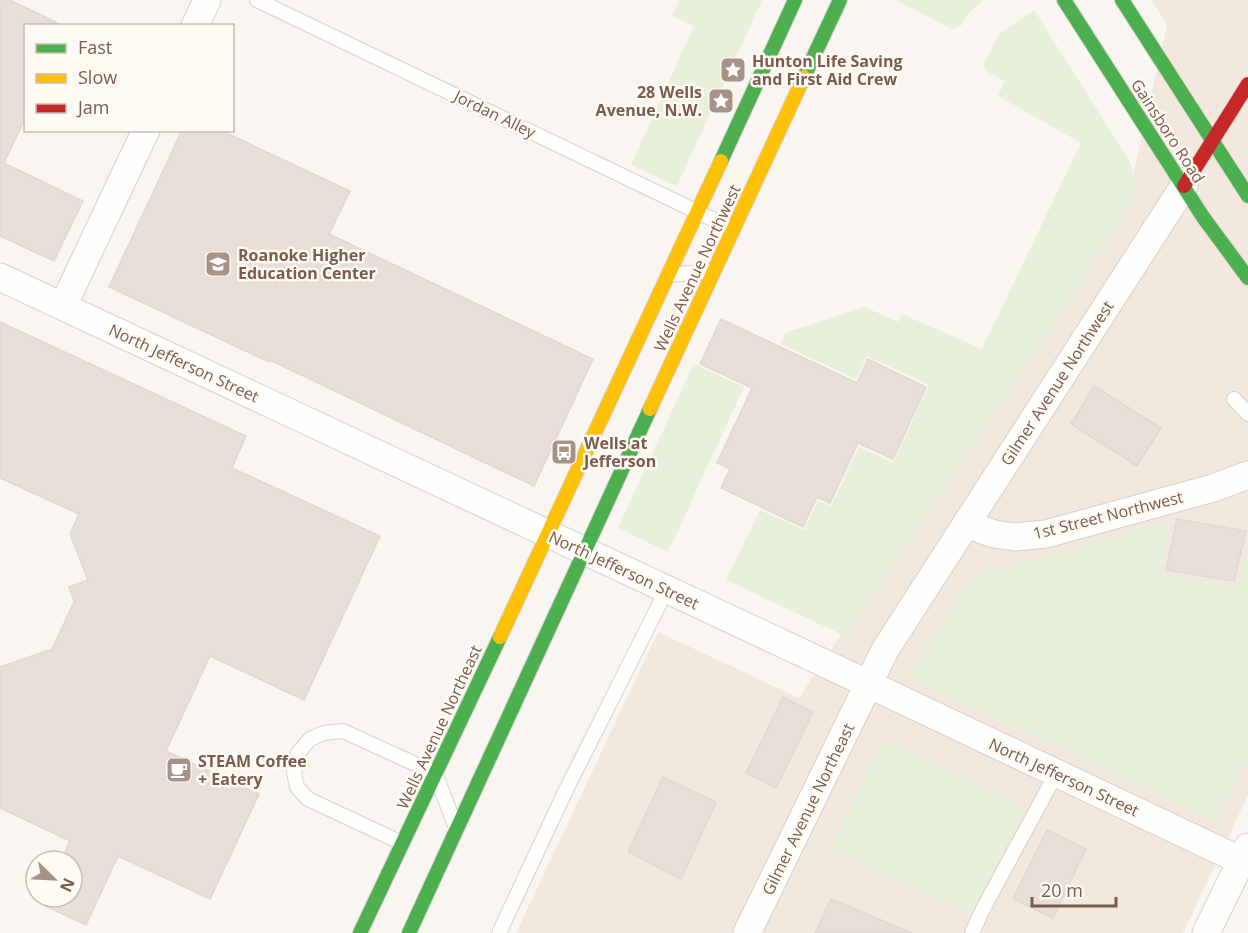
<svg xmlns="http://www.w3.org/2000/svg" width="1248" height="933" viewBox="0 0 1248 933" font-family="'Open Sans',sans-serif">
<rect width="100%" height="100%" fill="#f9f5f0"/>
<polygon fill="#f2e8de" points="1152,0 1248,0 1248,795 1183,933 516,933 658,632 799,698 1116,219 1129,193 1167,25"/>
<g fill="#e7f0db">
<polygon points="679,0 762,0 677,186 631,165 694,26 672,16"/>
<polygon points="895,0 983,0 966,16 961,26 952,29"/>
<path d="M1034,10L1127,157C1141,185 1135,196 1121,222L850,632L841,634L726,580L760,510L804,530L818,501L831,506L859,447L893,463L929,385L867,356L856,379L781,344L785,333L865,307L898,322L902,314L982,349L1081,143L998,96L1005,81L986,71L984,65L998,35Z"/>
<polygon points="694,364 744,387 668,552 618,528"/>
<polygon points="1171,521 1160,574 1238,586 1248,545 1248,752 1217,822 908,678 970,581 981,574"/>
<polygon points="882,740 1026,806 971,914 829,850"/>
</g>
<g fill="#e6ded7" stroke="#e2d8d2" stroke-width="1.5">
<polygon points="0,0 10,0 64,26 26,26 26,117 4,163 83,201 54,261 0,236"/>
<polygon points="182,130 220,130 350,191 329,234 593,359 534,486 270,360 269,362 109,287"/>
<polygon points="721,319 857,383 868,359 926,387 893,459 858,443 830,503 817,497 803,527 721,488 730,469 717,463 752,388 700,364"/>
<polygon points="0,322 246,436 232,468 380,536 304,700 210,656 193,693 166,751 259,794 210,899 118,856 86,925 41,904 44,897 72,897 72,861 61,861 70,841 0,808 0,667 52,649 74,602 69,587 88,580 70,534 79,514 0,478"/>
<polygon points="1094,386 1161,428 1137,466 1071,424"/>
<polygon points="1177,519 1246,531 1234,581 1166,570"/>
<polygon points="783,697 813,712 776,788 746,773"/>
<polygon points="663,777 716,802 681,879 628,852"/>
<polygon points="1047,830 1086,849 1053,918 1013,899"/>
<polygon points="831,899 912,933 815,933"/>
</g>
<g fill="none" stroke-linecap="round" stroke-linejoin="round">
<g stroke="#d7d1cb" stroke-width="16">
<g id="lane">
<polyline points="257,0 733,229"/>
<polyline points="669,275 712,271"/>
<polyline points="1234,399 1248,414"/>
<polyline points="402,843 308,799 297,787 294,772 298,753 310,739 324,733 343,731 435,773 455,825"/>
<polyline points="499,933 565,792 667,589"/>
<polyline points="972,933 984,907 1056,774"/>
</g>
</g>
<g stroke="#d7d1cb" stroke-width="29">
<g id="street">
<polyline points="195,26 207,0"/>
<polyline points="0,277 841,671 1248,864"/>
<polyline points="63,306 146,130"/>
<polyline points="966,524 994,534 1015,537 1046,534 1213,488 1248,475"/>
<polyline points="747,933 885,650 1184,186"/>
<polyline points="1206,933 1248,847"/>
</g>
</g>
<g stroke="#d9d2cb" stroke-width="16">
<g id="fast">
<polyline points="1064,0 1203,217 1248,278"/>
<polyline points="1122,0 1248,196"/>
<polyline points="804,77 840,0"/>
<polyline points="721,161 795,0"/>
<polyline points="360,933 500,637"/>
<polyline points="409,933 650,409"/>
</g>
</g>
<g stroke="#d9d2cb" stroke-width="16">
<g id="slow">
<polyline points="650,409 804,77"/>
<polyline points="500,637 721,161"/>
</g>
</g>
<g stroke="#d9d2cb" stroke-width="16">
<polyline id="jam" points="1184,186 1248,84"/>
</g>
<use href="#lane" stroke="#fefefd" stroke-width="14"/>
<use href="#street" stroke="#fefefd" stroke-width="27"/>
<use href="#fast" stroke="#4caf50" stroke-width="14"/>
<use href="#slow" stroke="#ffc107" stroke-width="14"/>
<use href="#jam" stroke="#c62828" stroke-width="14"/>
</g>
<defs>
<g id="sight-square" transform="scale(1.35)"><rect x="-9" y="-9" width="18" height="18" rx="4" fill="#a69286" stroke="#fffaf3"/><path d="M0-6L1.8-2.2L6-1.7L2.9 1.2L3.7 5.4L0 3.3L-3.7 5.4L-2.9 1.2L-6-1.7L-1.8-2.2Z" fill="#fff"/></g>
<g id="university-square" transform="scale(1.35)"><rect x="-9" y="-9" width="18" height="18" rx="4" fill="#a69286" stroke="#fffaf3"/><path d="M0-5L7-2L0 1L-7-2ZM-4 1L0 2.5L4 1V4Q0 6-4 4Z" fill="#fff"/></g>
<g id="bus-square" transform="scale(1.35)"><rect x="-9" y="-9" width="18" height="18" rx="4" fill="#a69286" stroke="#fffaf3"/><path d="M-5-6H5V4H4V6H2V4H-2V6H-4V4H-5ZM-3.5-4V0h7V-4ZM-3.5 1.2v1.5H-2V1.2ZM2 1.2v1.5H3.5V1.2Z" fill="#fff"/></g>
<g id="cafe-square" transform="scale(1.35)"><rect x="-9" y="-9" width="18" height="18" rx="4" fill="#a69286" stroke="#fffaf3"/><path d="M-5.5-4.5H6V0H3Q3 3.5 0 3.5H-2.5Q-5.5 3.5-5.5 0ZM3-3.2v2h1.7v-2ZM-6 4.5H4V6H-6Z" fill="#fff"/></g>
</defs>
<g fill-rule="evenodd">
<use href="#sight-square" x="733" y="70"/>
<use href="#sight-square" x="721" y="101"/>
<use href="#university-square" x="218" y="264"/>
<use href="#bus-square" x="564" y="452"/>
<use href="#cafe-square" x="179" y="770"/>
</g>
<g text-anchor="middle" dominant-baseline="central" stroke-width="5" stroke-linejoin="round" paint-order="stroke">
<g font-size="16" font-weight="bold" fill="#7a5c4d" stroke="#fffaf3" text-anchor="start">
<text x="752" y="61">Hunton Life Saving<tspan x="752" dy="18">and First Aid Crew</tspan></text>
<text x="702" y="92" text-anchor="end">28 Wells<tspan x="702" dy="18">Avenue, N.W.</tspan></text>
<text x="238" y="255">Roanoke Higher<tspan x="238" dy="18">Education Center</tspan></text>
<text x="584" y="443">Wells at<tspan x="584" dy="18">Jefferson</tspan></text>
<text x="198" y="761">STEAM Coffee<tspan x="198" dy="18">+ Eatery</tspan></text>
</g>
<g font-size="16" fill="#7a5c4d" stroke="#fffaf3">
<text transform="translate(495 114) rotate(26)">Jordan Alley</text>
<text transform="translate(1168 131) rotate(57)">Gainsboro Road</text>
<text transform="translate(697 268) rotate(-65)">Wells Avenue Northwest</text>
<text transform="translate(184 363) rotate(25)">North Jefferson Street</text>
<text transform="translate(1057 383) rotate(-57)">Gilmer Avenue Northwest</text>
<text transform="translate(1108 515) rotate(-14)">1st Street Northwest</text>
<text transform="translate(624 570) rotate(25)">North Jefferson Street</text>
<text transform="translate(439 727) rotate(-65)">Wells Avenue Northeast</text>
<text transform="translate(1064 777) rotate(25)">North Jefferson Street</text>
<text transform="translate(808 809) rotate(-64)">Gilmer Avenue Northeast</text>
</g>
</g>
<rect x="24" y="24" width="210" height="108" fill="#fffaf3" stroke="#cabbb1" stroke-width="1.5"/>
<rect x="36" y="44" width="30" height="9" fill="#4caf50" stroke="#cabbb1" stroke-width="1.5"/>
<text x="78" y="54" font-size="18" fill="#7a5c4d">Fast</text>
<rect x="36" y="74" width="30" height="9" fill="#ffc107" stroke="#cabbb1" stroke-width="1.5"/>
<text x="78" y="84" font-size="18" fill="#7a5c4d">Slow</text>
<rect x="36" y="104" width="30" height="9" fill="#c62828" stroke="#cabbb1" stroke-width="1.5"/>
<text x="78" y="114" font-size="18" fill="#7a5c4d">Jam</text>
<g transform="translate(54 879) rotate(114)"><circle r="28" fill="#fffaf3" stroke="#cabbb1" stroke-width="1.5"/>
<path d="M0-4.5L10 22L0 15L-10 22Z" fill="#a69286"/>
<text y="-9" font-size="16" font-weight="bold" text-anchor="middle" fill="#7a5c4d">N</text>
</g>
<path d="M1032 897v9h84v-9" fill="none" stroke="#7a5c4d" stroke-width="3"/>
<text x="1041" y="897" font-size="18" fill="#7a5c4d" stroke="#fffaf3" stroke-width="4.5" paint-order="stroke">20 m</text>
</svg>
